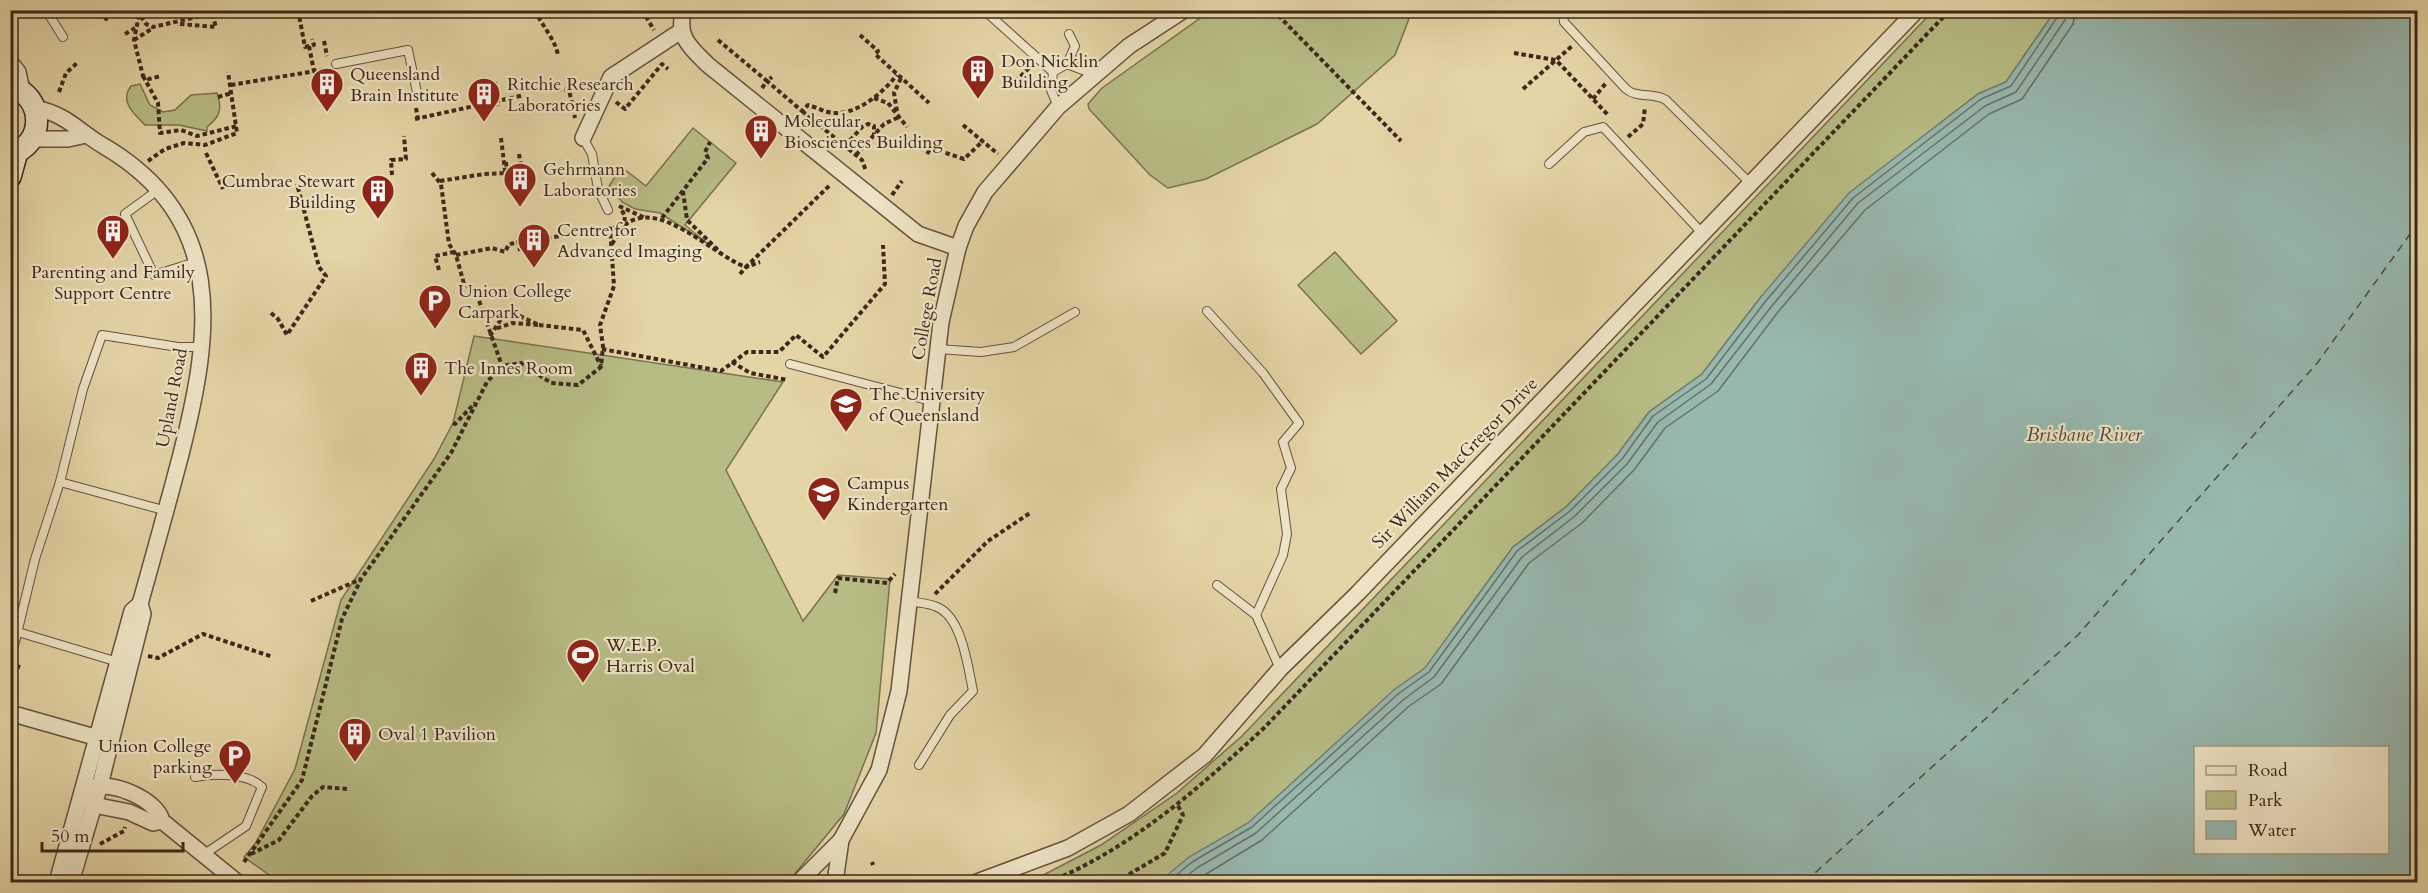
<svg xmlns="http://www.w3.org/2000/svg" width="2428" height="893" viewBox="0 0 2428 893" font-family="Cardo,serif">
<rect width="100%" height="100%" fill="#e4d5a6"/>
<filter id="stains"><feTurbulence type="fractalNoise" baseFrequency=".00333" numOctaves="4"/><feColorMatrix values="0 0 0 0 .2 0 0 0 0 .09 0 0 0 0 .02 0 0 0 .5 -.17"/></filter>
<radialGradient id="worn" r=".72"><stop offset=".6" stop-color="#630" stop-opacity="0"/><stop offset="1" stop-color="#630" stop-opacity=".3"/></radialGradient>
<g fill="#b7bc84" stroke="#7a7250" stroke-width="1.5">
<polygon points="1210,11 1210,10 1412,11 1395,55 1317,124 1206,179 1168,188 1150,175 1089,109 1088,104 1102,88"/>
<polygon points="1933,11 2055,11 2006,82 1978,94 1927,134 1760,298 1702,374 1649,412 1618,454 1566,507 1513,547 1449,635 2198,11 1195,882 1030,882 1101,845 1177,793 1242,736"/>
<path d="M140,84L150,105L163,112L175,110L191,95L217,93C222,108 221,116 207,127V131L179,125H145C134,114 119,101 131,86Z"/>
<polygon points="693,128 736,163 685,225 708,244 660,213 635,209 622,202 609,186 615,177 609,174 611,167 616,170 620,166 646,186"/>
<polygon points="1335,252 1397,321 1361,354 1298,285"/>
<polygon points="474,336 783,382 726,470 803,621 838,575 890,579 876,733 844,814 788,882 279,882 244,857 255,844 295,769 341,600 434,459 453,423"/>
</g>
<path fill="#97b8ae" stroke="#737e73" stroke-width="1.5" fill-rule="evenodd" d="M2055,11H2417V882H1159L1189,857L1248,823L1395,689L1425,668L1513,547L1566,507L1618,454L1649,412L1702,374L1760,298L1849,193L1978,94L2006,82ZM2196,748H2388V852H2196Z"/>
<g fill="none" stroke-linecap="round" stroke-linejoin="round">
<g stroke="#6a7064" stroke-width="1.5">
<polyline points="1168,882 1192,862 1252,827 1398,694 1429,672 1517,551 1570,511 1622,459 1653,416 1706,379 1765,302 1853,198 1981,99 2011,86 2058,16 2059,10"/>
<polyline points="1179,882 1197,868 1256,833 1403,700 1434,677 1522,557 1575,516 1627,464 1658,422 1711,384 1771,307 1858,203 1985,106 2016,92 2065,20 2067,10"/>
<polyline points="1193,882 1262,840 1408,707 1441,684 1529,563 1582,523 1634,470 1665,428 1718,391 1778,312 1865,210 1989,114 2022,99 2073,24 2076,10"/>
</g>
<polyline stroke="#534b40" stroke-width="1.5" stroke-dasharray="8 6" stroke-linecap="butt" points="1805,882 2078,635 2318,362 2418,223"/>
<g stroke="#66523e" stroke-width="10">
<g id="service">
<polyline points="46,10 63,37"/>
<polyline points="984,10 1053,72"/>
<path d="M1562,10L1564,22L1626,89C1638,99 1653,92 1666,100L1751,184"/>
<polyline points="10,12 15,10"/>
<polyline points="336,64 408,50 418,97"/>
<polyline points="1067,64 1093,74"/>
<polyline points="1058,107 1051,90 1053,72 1067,64 1075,46 1069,34"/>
<polyline points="583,138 592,154 598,189 608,210"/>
<polyline points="1549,164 1584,132 1603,127 1703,234"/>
<polyline points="158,190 125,214 154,275 196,262"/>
<polyline points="1207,311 1263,373 1299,423 1283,442 1291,468 1281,489 1287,534 1283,555 1256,615"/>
<polyline points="938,349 981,352 1014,347 1075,312"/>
<polyline points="790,364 931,401"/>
<polyline points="60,482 167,511"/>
<polyline points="1217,585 1256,615 1280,669"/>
<path d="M909,601C918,603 929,603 937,607C962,617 968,667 973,691L950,715L919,765"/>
<polyline points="18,632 118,662"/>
<polyline points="12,654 35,559 60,482 83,389 102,335 178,347 203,347"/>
<path d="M195,777C214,773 248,773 262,787L246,826L203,855"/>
</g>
</g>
<g stroke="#66523e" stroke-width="18">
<g id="minor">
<path d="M684,10C675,36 692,49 708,65L918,234L958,248"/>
<polyline points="10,62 18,72 22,91"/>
<path d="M35,108C66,114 77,130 102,145C228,218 212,332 181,454C168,504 154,554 140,604L143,614L100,785L71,882"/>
<polyline points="583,138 611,77 681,31"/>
<polyline points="33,139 68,139 86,135"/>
<polyline points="10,713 105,740"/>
<path d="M91,788C111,780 157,799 162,821L237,882"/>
<polyline points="88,798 94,805 129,812 153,823 162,821"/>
<polyline points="57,882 132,611 140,604"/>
<polyline points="799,882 841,840"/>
<polyline points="835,882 841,840 879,770 899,691 941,322 958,248 966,226 985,192 1058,107 1129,46 1184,10"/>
<polyline points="977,882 1068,848 1129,814 1205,755 1280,669 1357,594 1917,10"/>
</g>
</g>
<g stroke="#3c271b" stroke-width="24">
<g id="secondary">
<path d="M10,86C45,96 46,145 10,154"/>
<polyline points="10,177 17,152"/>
</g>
</g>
<g stroke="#3c271b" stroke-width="4" stroke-dasharray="4.5 3" stroke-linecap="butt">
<polyline points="101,10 106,19 122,10"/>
<polyline points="137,10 146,24 153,27 227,10"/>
<polyline points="298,10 305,47 314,45 312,39"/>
<polyline points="345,10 346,14"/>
<path d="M535,10C542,26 555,39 558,55"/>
<polyline points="642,10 654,30"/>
<polyline points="1273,10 1401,141"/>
<polyline points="139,15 134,40 143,76 149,79 161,76"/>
<polyline points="180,24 216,27 212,14"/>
<polyline points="125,34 135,28"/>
<polyline points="860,35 878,51 875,54 929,103"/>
<polyline points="134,40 153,28"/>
<polyline points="718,40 767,81 772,77"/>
<polyline points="324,41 327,56"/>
<polyline points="309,46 314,71"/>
<polyline points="1514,53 1556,60 1609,116"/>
<polyline points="143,76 158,103 160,133 181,130 197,136 237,126"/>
<polyline points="495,82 498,100"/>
<polyline points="231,85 327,69"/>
<polyline points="1010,87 1031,66"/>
<path d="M762,88L767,81L802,111L808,105C816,107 826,113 835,113C860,113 882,93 897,75"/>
<polyline points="557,89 569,90 575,118"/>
<polyline points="1523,89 1572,46"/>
<polyline points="59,92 66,73 77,63"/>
<polyline points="218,97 232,93"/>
<polyline points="874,98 888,103 907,127"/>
<polyline points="1593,99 1606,83"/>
<polyline points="502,100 524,95"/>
<polyline points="616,102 625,109 662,64 668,69"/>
<polyline points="416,108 418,119"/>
<polyline points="802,111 862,160 866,171"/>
<polyline points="897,111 894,93 901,78"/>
<polyline points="963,125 998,154"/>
<polyline points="1628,137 1643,124 1645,107"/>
<polyline points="845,146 862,127 868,124 874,126 874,134"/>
<polyline points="206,153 223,189"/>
<polyline points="519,154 523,176"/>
<polyline points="927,154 931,148 964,159 983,141"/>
<polyline points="856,155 884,124 899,117"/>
<polyline points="148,161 165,149 184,143 205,145 237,133 228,72"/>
<polyline points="506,162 507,173"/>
<polyline points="432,173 441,184 449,244 456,255 464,284 475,289 502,366"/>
<polyline points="392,175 391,160 406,159 404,136"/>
<polyline points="440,181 484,174 507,173 508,179"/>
<polyline points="683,191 687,220 719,251"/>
<polyline points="892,195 902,181"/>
<polyline points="619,206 645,218"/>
<polyline points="662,218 708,158 705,152 710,142"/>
<path d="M612,244C616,238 620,230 625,225C659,197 714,256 746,267L831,184"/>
<polyline points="456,255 492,248 505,252 509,244 624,226 625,216 621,209"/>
<polyline points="439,270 435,256 454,252"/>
<polyline points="740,274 746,267 760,262"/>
<polyline points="271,313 278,319 287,335 326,276 319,267 297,184"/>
<polyline points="539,325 583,330 601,366"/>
<polyline points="490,336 507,310 539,325 512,323 495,329"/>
<polyline points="602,349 721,371 747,352 779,352 796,335 823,357 885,284 883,245"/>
<polyline points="732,362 750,373 788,380"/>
<polyline points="453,423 455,424 475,403"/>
<polyline points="835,593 838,578 887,583 895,574"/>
<polyline points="935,594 988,541 1030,513"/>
<polyline points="311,601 361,579"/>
<polyline points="148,656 158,658 203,634 273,657"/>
<polyline points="10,690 19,664"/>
<polyline points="100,844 124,831 125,827"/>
<polyline points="251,854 279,840 312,796 323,787 347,789"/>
<polyline points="244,862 302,780 342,619 361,579 451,453 487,382 502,366 521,363 551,383 578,385 601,367 603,346 600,325 614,286 610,227"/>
<polyline points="872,862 873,865"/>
<path d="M1049,882C1132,848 1199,788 1264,728L1950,10"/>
<polyline points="1116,882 1165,853 1183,815 1177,804"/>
</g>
<use href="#service" stroke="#ede4c5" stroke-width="8"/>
<use href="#minor" stroke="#ede4c5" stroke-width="15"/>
<use href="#secondary" stroke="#ede4c5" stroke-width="21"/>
<g stroke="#3c271b" stroke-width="4" stroke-dasharray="4.5 3" stroke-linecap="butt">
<polyline points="494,91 498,106"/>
<polyline points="415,119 502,100"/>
<polyline points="501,138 506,179"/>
<polyline points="518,240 520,251"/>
</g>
</g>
<defs>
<g id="building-pin" transform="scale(1.725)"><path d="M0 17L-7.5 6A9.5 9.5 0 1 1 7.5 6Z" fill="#8f2418" stroke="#ede4c5"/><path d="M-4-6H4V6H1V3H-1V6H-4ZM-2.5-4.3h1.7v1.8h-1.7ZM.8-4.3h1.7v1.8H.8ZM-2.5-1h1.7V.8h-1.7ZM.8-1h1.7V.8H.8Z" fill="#fff"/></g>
<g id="parking-pin" transform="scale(1.725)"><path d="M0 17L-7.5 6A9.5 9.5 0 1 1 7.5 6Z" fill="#8f2418" stroke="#ede4c5"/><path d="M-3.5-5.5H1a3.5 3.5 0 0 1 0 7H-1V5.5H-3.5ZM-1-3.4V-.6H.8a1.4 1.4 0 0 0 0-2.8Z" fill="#fff"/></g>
<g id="university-pin" transform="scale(1.725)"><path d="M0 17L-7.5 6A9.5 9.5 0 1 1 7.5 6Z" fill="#8f2418" stroke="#ede4c5"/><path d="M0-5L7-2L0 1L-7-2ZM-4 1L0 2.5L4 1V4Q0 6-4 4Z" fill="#fff"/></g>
<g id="school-pin" transform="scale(1.725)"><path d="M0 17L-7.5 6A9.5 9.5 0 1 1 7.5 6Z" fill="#8f2418" stroke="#ede4c5"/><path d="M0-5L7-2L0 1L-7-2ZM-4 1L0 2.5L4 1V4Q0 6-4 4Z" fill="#fff"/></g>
<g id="stadium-pin" transform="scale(1.725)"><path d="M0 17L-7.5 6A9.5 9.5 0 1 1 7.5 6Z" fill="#8f2418" stroke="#ede4c5"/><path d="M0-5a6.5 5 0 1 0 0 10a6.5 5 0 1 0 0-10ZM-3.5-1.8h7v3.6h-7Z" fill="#fff"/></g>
</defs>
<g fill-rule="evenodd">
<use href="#building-pin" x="978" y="71"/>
<use href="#building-pin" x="327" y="84"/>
<use href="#building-pin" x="484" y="94"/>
<use href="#building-pin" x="761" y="131"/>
<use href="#building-pin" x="520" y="179"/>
<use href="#building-pin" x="378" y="191"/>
<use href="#building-pin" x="113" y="231"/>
<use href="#building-pin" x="534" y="240"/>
<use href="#parking-pin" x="435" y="301"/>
<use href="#building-pin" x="421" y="368"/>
<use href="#university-pin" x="846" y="404"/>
<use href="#school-pin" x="824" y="493"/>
<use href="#stadium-pin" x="583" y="655"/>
<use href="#building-pin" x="355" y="734"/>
<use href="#parking-pin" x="235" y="756"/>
</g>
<g text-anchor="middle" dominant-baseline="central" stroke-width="4.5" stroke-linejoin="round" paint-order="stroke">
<g font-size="18" fill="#3c271b" stroke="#ede4c5" text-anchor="start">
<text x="1001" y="61">Don Nicklin<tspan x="1001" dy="21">Building</tspan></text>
<text x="350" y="74">Queensland<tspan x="350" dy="21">Brain Institute</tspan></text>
<text x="507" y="84">Ritchie Research<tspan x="507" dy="21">Laboratories</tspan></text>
<text x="784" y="121">Molecular<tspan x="784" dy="21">Biosciences Building</tspan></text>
<text x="543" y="169">Gehrmann<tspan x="543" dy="21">Laboratories</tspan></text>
<text x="355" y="181" text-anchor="end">Cumbrae Stewart<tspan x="355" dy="21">Building</tspan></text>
<text x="557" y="230">Centre for<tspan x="557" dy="21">Advanced Imaging</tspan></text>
<text x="113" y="272" text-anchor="middle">Parenting and Family<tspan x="113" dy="21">Support Centre</tspan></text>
<text x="458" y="291">Union College<tspan x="458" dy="21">Carpark</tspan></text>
<text x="444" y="368">The Innes Room</text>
<text x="869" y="394">The University<tspan x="869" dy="21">of Queensland</tspan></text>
<text x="847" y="483">Campus<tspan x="847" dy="21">Kindergarten</tspan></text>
<text x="606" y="645">W.E.P.<tspan x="606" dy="21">Harris Oval</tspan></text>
<text x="378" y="734">Oval 1 Pavilion</text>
<text x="212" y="746" text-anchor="end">Union College<tspan x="212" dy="21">parking</tspan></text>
</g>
<g font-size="18" fill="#3c271b" stroke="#ede4c5">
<text transform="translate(927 309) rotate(-80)">College Road</text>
<text transform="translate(172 398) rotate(-79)">Upland Road</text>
<text transform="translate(1455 463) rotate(-46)">Sir William MacGregor Drive</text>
</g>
<g font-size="20" font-style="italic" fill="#534b40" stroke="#ede4c5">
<text x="2084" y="434">Brisbane River</text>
</g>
</g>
<rect width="2428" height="893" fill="none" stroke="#e4d5a6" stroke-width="36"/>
<rect x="12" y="12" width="2404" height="869" fill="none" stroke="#3c271b" stroke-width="3"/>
<rect x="18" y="18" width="2392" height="857" fill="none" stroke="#3c271b" stroke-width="1.5"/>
<rect x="2194" y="746" width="195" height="108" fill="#ede4c5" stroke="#a69881" stroke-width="1.5"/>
<rect x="2206" y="766" width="30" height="9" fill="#ede4c5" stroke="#a69881" stroke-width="1.5"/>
<text x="2248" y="776" font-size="18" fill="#3c271b">Road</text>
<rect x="2206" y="791" width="30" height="18" fill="#b7bc84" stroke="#a69881" stroke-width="1.5"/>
<text x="2248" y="806" font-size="18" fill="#3c271b">Park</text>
<rect x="2206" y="821" width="30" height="18" fill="#97b8ae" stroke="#a69881" stroke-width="1.5"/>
<text x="2248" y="836" font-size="18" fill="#3c271b">Water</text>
<path d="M42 842v9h141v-9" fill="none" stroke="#3c271b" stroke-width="3"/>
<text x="51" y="842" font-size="18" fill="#3c271b" stroke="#ede4c5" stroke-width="4.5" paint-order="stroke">50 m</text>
<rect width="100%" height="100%" filter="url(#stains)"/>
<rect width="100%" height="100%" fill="url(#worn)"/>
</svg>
